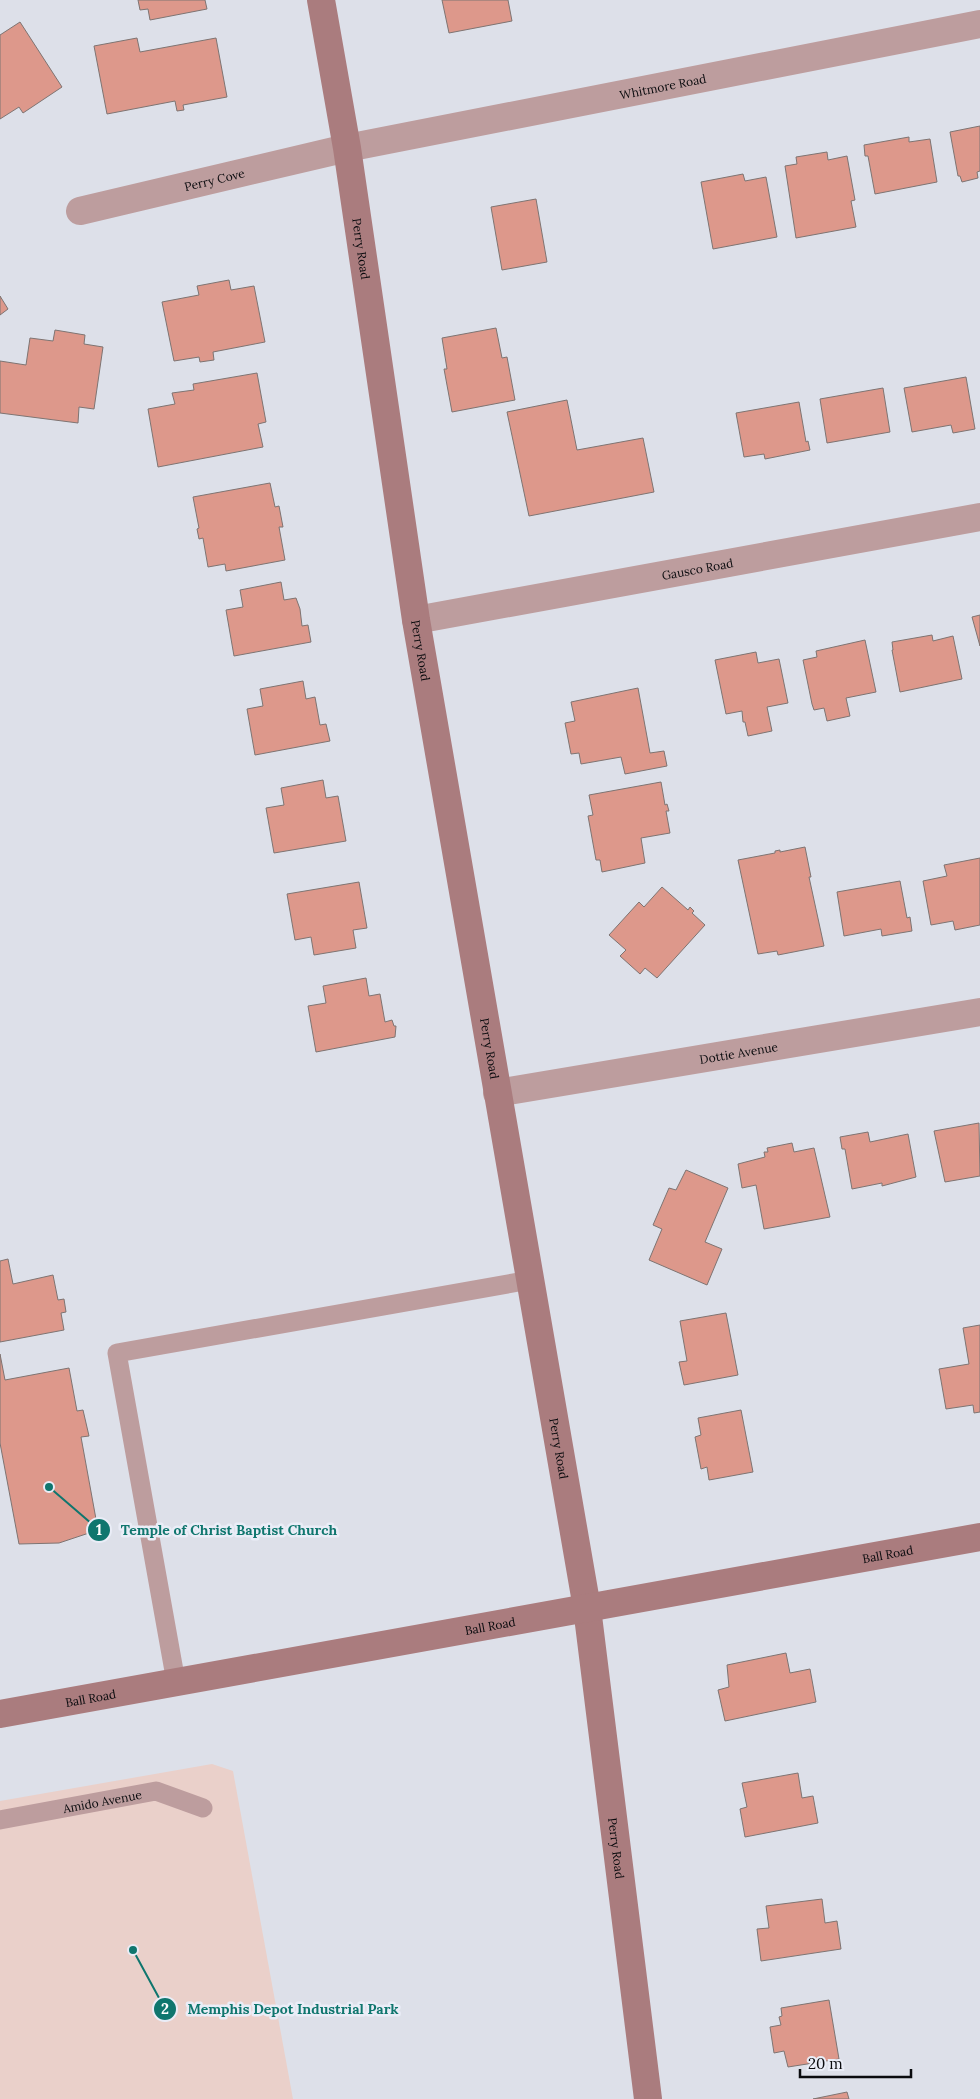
<svg xmlns="http://www.w3.org/2000/svg" width="980" height="2099" viewBox="0 0 980 2099" font-family="Lora,serif">
<rect width="100%" height="100%" fill="#dde0e9"/>
<polygon fill="#ead0ca" points="212,1764 233,1771 293,2099 0,2099 0,1801"/>
<g fill="#dd988b" stroke="#7e7472">
<polygon points="138,0 205,0 207,9 150,20 148,9 140,10"/>
<polygon points="442,0 508,0 512,21 449,33"/>
<polygon points="20,22 62,87 23,113 19,107 0,119 0,35"/>
<polygon points="137,38 140,52 216,38 227,97 183,105 184,110 177,111 175,101 107,114 94,46"/>
<polygon points="980,126 980,171 977,172 978,178 962,182 960,176 958,176 950,132"/>
<polygon points="909,137 909,142 930,139 937,182 875,194 868,156 865,156 864,145"/>
<polygon points="827,152 828,160 847,156 855,200 851,201 856,227 796,238 785,166 797,164 796,157"/>
<polygon points="743,174 745,181 766,177 777,237 713,249 701,182"/>
<polygon points="536,199 547,262 502,270 491,207"/>
<polygon points="229,280 231,290 254,286 265,342 213,352 214,360 200,362 199,357 174,361 162,302 199,295 197,286"/>
<polygon points="0,296 8,309 0,315"/>
<polygon points="496,328 502,358 507,357 515,400 452,412 444,369 447,369 442,338"/>
<polygon points="55,330 85,335 84,344 103,347 94,409 79,407 78,423 0,413 0,361 26,365 30,338 53,341"/>
<polygon points="257,373 266,422 258,424 263,447 158,467 148,409 175,404 172,393 194,390 193,384"/>
<polygon points="966,377 975,429 953,433 951,425 912,432 904,388"/>
<polygon points="883,388 890,432 827,443 820,399"/>
<polygon points="567,400 577,450 643,438 654,492 529,516 507,412"/>
<polygon points="799,402 806,442 808,441 810,450 765,459 764,454 744,457 736,413"/>
<polygon points="270,483 275,507 279,506 283,527 279,527 285,560 226,571 225,564 208,567 203,538 199,539 197,529 199,528 193,497"/>
<polygon points="281,582 284,600 296,598 300,609 302,626 308,625 311,642 234,656 226,610 243,607 240,590"/>
<polygon points="980,615 980,646 972,617"/>
<polygon points="932,635 933,641 953,636 962,679 900,692 892,650 893,650 892,642"/>
<polygon points="865,640 876,692 846,698 850,716 827,721 824,708 814,710 812,704 803,660 817,657 816,651"/>
<polygon points="756,652 758,663 779,659 788,703 767,707 772,731 748,736 745,722 743,722 742,711 726,714 715,660"/>
<polygon points="303,681 306,699 315,697 320,725 326,724 330,741 255,755 247,709 263,706 260,689"/>
<polygon points="638,688 650,753 664,751 667,766 625,774 621,757 581,764 579,753 571,754 565,723 575,721 571,702"/>
<polygon points="323,780 326,798 338,796 346,841 274,853 266,808 284,805 281,788"/>
<polygon points="661,782 665,805 667,804 669,811 666,811 670,833 641,838 645,863 602,872 600,860 596,860 588,816 593,815 589,795"/>
<polygon points="805,847 811,877 809,877 824,946 778,955 777,951 758,954 738,860 775,853 775,851 780,850 780,852"/>
<polygon points="980,858 980,925 955,930 953,921 931,925 923,881 947,876 944,865"/>
<polygon points="900,881 907,918 910,917 912,931 882,936 881,929 844,936 837,892"/>
<polygon points="359,882 367,928 353,930 356,948 314,955 311,937 295,940 287,894"/>
<polygon points="662,887 688,910 690,907 694,911 692,913 705,925 657,978 645,968 640,974 620,956 626,950 609,935 639,902 644,907"/>
<polygon points="366,978 369,996 380,994 385,1022 392,1020 394,1026 396,1026 395,1037 316,1052 308,1006 326,1003 323,986"/>
<polygon points="979,1123 980,1176 945,1182 934,1131"/>
<polygon points="868,1132 870,1142 908,1134 916,1177 882,1186 882,1183 852,1189 845,1149 842,1149 840,1137"/>
<polygon points="792,1143 794,1152 814,1148 830,1217 764,1229 756,1185 742,1188 738,1164 765,1157 764,1152 768,1152 767,1148"/>
<polygon points="686,1170 728,1188 705,1242 722,1249 707,1285 649,1260 662,1229 653,1225 669,1188 676,1190"/>
<polygon points="8,1259 13,1284 53,1275 58,1300 64,1299 66,1312 61,1313 64,1330 0,1342 0,1261"/>
<polygon points="726,1313 738,1375 684,1385 679,1362 687,1361 680,1321"/>
<polygon points="980,1325 980,1412 974,1413 973,1405 946,1409 939,1369 969,1364 963,1328"/>
<polygon points="0,1354 5,1380 69,1368 77,1411 83,1410 89,1436 81,1437 98,1530 59,1543 19,1544 0,1443"/>
<polygon points="741,1410 753,1472 709,1480 707,1467 701,1469 695,1437 701,1435 698,1418"/>
<polygon points="786,1653 790,1673 810,1669 816,1702 725,1721 718,1690 729,1687 727,1665"/>
<polygon points="798,1773 802,1798 813,1796 818,1823 745,1837 740,1809 747,1807 742,1783"/>
<polygon points="822,1899 825,1923 837,1921 841,1949 761,1961 757,1929 769,1928 766,1906"/>
<polygon points="829,2000 839,2059 788,2067 784,2051 774,2053 770,2027 781,2025 779,2017 782,2016 781,2008"/>
<polygon points="847,2092 849,2099 813,2099"/>
</g>
<g fill="none" stroke-linecap="round" stroke-linejoin="round">
<g stroke="#bd9d9e" stroke-width="19">
<polyline points="176,1682 117,1353 530,1280"/>
<path id="s1" d="M0,1820L156,1791L203,1808"/>
</g>
<g stroke="#bd9d9e" stroke-width="28">
<path id="s2" d="M80,211L347,148L980,24"/>
<path id="s3" d="M416,620L980,517"/>
<path id="s4" d="M497,1093L980,1012"/>
</g>
<g stroke="#aa7c7e" stroke-width="28">
<path id="s5" d="M321,0L347,148L416,620L587,1608L648,2099"/>
<path id="s6" d="M0,1714L980,1537"/>
</g>
</g>
<g text-anchor="middle" dominant-baseline="central" stroke-width="5" stroke-linejoin="round" paint-order="stroke">
<g font-size="12" fill="#0a0b0e" stroke="#eaedf7">
<text stroke="none"><textPath href="#s2" startOffset="596">Whitmore Road</textPath></text>
<text stroke="none"><textPath href="#s2" startOffset="138">Perry Cove</textPath></text>
<text stroke="none"><textPath href="#s5" startOffset="252">Perry Road</textPath></text>
<text stroke="none"><textPath href="#s3" startOffset="286">Gausco Road</textPath></text>
<text stroke="none"><textPath href="#s5" startOffset="658">Perry Road</textPath></text>
<text stroke="none"><textPath href="#s5" startOffset="1062">Perry Road</textPath></text>
<text stroke="none"><textPath href="#s4" startOffset="245">Dottie Avenue</textPath></text>
<text stroke="none"><textPath href="#s5" startOffset="1468">Perry Road</textPath></text>
<text stroke="none"><textPath href="#s6" startOffset="902">Ball Road</textPath></text>
<text stroke="none"><textPath href="#s6" startOffset="498">Ball Road</textPath></text>
<text stroke="none"><textPath href="#s6" startOffset="92">Ball Road</textPath></text>
<text stroke="none"><textPath href="#s1" startOffset="104">Amido Avenue</textPath></text>
<text stroke="none"><textPath href="#s5" startOffset="1872">Perry Road</textPath></text>
</g>
</g>
<path fill="none" stroke="#0f766e" stroke-width="2" d="M49 1487L99 1530M133 1950L165 2009"/>
<g fill="#0f766e" stroke="#eaedf7" stroke-width="2">
<circle cx="49" cy="1487" r="5"/>
<circle cx="133" cy="1950" r="5"/>
<circle cx="99" cy="1530" r="12"/>
<circle cx="165" cy="2009" r="12"/>
</g>
<g font-size="15" text-anchor="middle" font-weight="bold" fill="#fff">
<text x="99" y="1535">1</text>
<text x="165" y="2014">2</text>
</g>
<g font-size="14" text-anchor="middle" font-weight="bold" fill="#0f766e" stroke="#eaedf7" stroke-width="5" stroke-linejoin="round" paint-order="stroke">
<text x="229" y="1535">Temple of Christ Baptist Church</text>
<text x="293" y="2014">Memphis Depot Industrial Park</text>
</g>
<path d="M800 2069v8h111v-8" fill="none" stroke="#0a0b0e" stroke-width="2.5"/>
<text x="808" y="2069" font-size="15" fill="#0a0b0e" stroke="#eaedf7" stroke-width="4" paint-order="stroke">20 m</text>
</svg>
